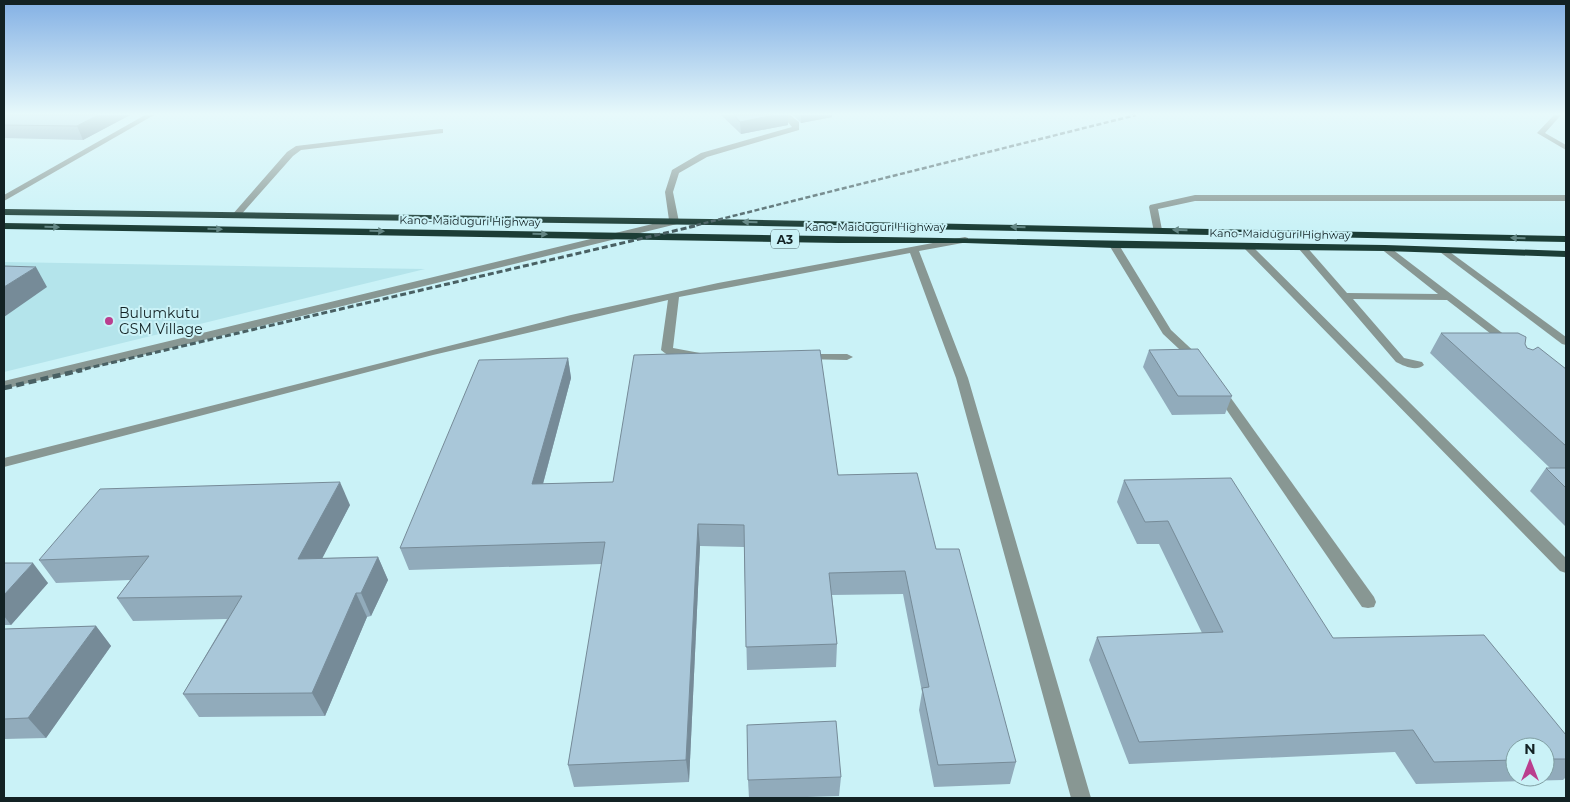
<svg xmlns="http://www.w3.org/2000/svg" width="1570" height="802" viewBox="0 0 1570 802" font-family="Montserrat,sans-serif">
<rect width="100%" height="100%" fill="#caf2f7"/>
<polygon fill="#b4e4eb" points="4,262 425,269 4,372"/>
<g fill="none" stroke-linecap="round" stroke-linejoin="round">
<g fill="#889793" fill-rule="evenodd">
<polygon points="440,129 443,129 443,133 301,150 293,156 239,217 236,218 232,215 287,152 296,146"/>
<polygon points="1195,195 1566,195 1566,201 1195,201 1158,209 1162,230 1157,233 1154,232 1149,207 1150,205"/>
<path d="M1302,244L1305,245L1347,293L1438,294L1380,248L1382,246H1388L1514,342L1512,344H1504L1447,300L1353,299L1404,358L1422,362L1424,365C1416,372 1404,366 1396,362L1299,249L1297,247Z"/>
<polygon points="1443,247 1566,337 1566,345 1562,344 1440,252 1438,250"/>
</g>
<g fill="#889793" fill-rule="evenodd">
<polygon points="145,115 154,115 4,201 4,195"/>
<polygon points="782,115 790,115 799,122 799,130 707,157 679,173 673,192 679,222 677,224 4,389 4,381 669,220 665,192 672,170 701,153 792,127"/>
<polygon points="1554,115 1561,115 1545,133 1566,145 1566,150 1537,133"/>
<path d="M965,237L968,238V242L919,251L968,378L1091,798H1071L956,378L910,253L679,297L673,348L700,353L702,355L700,357C688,360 670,359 661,350L668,300L433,355L4,467V458L571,315L718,283Z"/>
<polygon points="1114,242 1119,245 1171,330 1201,358 1203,360 1201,362 1193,362 1163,334 1109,245"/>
<polygon points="1247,243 1250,244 1566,558 1566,573 1560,571 1244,248 1242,246"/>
<polygon points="806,354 847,354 853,357 847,360 802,359 800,357"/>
<polygon points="1219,386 1223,387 1374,597 1376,602 1374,607 1368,608 1362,607 1213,390"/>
</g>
<g fill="#1c3d36" fill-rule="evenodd">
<polygon points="4,209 710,219 1566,236 1566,242 710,225 4,215"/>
<polygon points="4,223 1385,245 1566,251 1566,257 1385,251 1114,248 965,243 838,243 4,229"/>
</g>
<polyline stroke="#496063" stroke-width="2.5" stroke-dasharray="5 2.5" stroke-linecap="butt" points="689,227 1136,115"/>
<polyline stroke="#496063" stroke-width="3" stroke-dasharray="6 3" stroke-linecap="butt" points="76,371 695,226"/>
<polyline stroke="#496063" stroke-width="4.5" stroke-dasharray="8 4.5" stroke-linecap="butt" points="4,388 82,370"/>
</g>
<g fill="#91abbb" fill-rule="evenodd">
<polygon points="4,115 130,115 83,140 4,138"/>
<polygon points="721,115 788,115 788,125 741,134"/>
<polygon points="793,115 832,115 832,117 801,123"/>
<polygon points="1441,333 1525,344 1527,348 1566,369 1566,527 1530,491 1546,468 1550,468 1430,353"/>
<polygon points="1149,350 1232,396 1225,414 1172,415 1143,367"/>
<polygon points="568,358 571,378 543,484 838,475 936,549 1016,762 1010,784 934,787 919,710 922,692 903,594 832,595 837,644 836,667 747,670 744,547 700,546 689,782 574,787 568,765 602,564 409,570 400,548"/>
<path d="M1124,480L1333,638L1566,735V777L1563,780L1416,784L1395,752L1129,764L1089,660L1097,637L1202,633L1159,544H1137L1117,502ZM1515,747H1545V777H1515Z"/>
<polygon points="350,505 322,558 378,557 388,580 371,616 367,617 325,716 199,717 183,694 227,619 133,621 117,598 130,580 56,583 39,560"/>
<polygon points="4,563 48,583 11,625 4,625"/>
<polygon points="96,626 111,646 46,738 4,739 4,629"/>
<polygon points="841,777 839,796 776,798 749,798 748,780"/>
</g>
<g fill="#768b98">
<polygon points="98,115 130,115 83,140 77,126"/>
<polygon points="774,115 788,115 788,125 741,134 740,122"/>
<polygon points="801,115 832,115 832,117 801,123"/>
<polygon points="36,267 47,287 4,317 4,287"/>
<polygon points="568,358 571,378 537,506 532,484"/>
<polygon points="340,482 350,505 310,582 298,559"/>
<polygon points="698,524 700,546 689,782 686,760"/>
<polygon points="378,557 388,580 371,616 361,593"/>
<polygon points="33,563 48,583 11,625 4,616 4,595"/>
<polygon points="356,593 367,617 325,716 312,693"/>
<polygon points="96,626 111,646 46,738 28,718"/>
</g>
<g fill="#a9c7d9" stroke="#768b98">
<polygon points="4,115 98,115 77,126 4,125"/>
<polygon points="734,115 774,115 740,122"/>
<polygon points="4,266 36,267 4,287"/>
<polygon points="1441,333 1518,333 1526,337 1525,344 1527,348 1533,350 1538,347 1566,369 1566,446"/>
<polygon points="1198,349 1232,396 1178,396 1149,350"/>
<polygon points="820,350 838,475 917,473 936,549 959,549 1016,762 938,765 922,688 929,687 905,571 829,573 837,644 746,647 744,525 698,524 686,760 568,765 605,542 400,548 479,360 568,358 532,484 613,482 634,355"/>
<polygon points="1546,468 1566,468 1566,488"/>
<polygon points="1231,478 1333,638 1484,635 1566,735 1566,759 1545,759 1545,747 1515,747 1515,760 1434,762 1413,730 1139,742 1097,637 1223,632 1168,521 1145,522 1124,480"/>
<polygon points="340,482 298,559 378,557 361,593 356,593 312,693 183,694 242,596 117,598 149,556 39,560 100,489"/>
<polygon points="4,563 33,563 4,595"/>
<polygon points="96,626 28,718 4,719 4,629"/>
<polygon points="836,721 841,777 748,780 747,725"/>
</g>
<defs><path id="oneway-solid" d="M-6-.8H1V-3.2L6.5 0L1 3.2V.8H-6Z" transform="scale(1.25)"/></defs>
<g fill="#628583">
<use href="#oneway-solid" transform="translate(750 222) rotate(-179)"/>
<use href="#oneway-solid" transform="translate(52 227) rotate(1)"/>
<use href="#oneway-solid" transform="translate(1018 227) rotate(-179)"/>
<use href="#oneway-solid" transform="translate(215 229) rotate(1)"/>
<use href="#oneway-solid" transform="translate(1180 230) rotate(-179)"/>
<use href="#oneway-solid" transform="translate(377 231) rotate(1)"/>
<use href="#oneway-solid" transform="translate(540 234) rotate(1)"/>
<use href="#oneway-solid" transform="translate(1518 238) rotate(-178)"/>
</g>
<linearGradient id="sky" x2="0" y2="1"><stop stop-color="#83b0e4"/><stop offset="0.5" stop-color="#e7f9fb"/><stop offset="1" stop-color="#e7f9fb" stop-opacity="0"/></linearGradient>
<rect width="1570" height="228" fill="url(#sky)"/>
<circle fill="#ba3e8e" stroke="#caf2f7" stroke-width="2" cx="109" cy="321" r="5"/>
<g text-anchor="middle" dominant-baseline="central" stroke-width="4" stroke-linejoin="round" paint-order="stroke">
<g font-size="11" fill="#132224" stroke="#caf2f7">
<text transform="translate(470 221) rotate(1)">Kano-Maiduguri Highway</text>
<text x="875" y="227">Kano-Maiduguri Highway</text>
<text transform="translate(1280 234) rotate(1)">Kano-Maiduguri Highway</text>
</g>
<rect fill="#caf2f7" stroke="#4a6063" stroke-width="1" x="771" y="229.5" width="28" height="19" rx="4"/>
<g font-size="12" font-weight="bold" fill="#132224">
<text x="785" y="239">A3</text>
</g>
<g font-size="14" fill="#132224" stroke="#caf2f7" text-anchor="start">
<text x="119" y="313">Bulumkutu<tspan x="119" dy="16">GSM Village</tspan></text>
</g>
</g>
<rect width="1570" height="802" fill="none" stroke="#132224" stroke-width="10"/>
<g transform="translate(1530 762)"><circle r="24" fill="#caf2f7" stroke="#819fa3"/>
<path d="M0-4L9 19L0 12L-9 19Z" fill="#ba3e8e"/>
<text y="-8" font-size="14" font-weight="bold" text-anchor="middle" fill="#132224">N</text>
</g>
</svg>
